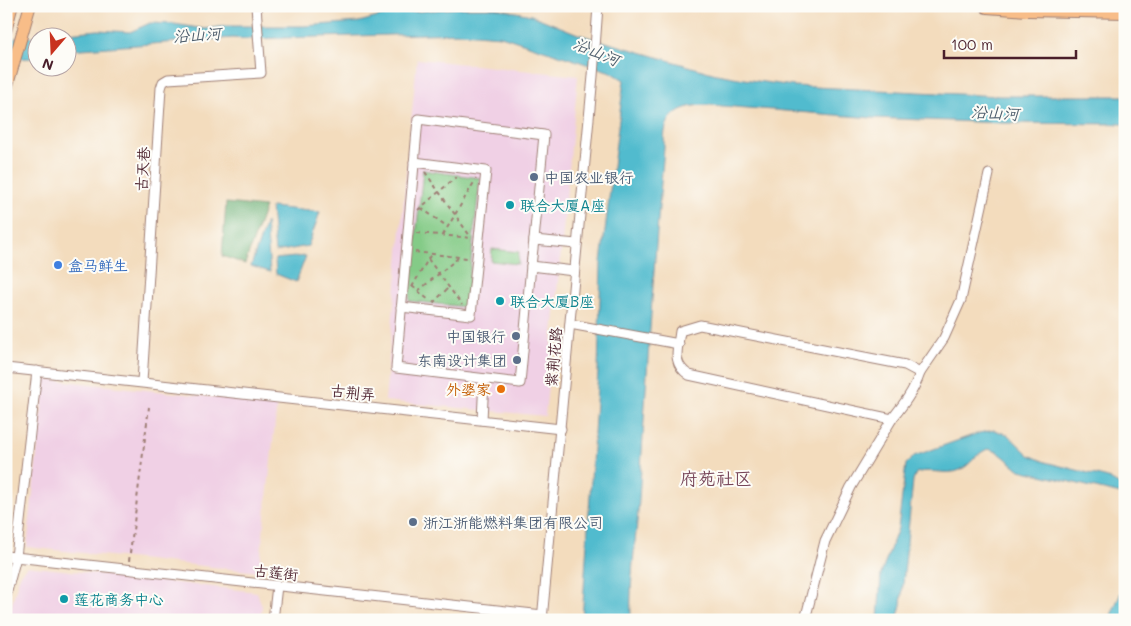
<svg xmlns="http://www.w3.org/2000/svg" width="1131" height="626" viewBox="0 0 1131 626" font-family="Mali,'LXGW WenKai TC',sans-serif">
<rect width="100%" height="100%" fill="#fdfcf7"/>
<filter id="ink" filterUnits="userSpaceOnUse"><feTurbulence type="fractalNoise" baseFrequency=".02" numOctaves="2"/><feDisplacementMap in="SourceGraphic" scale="10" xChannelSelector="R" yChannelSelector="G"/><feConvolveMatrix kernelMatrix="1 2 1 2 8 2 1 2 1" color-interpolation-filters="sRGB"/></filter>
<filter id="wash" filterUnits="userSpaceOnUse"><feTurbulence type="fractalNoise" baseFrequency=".0096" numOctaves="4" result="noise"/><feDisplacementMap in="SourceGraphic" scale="20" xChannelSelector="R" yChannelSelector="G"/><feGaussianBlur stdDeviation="1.12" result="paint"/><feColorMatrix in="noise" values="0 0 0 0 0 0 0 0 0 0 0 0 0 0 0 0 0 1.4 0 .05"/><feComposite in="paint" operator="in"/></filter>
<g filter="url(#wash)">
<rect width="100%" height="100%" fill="#f3dcbd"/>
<g fill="#f0d0e5">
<polygon points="417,59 578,76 545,416 385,401"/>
<polygon points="45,379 277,404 259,572 27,547"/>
<polygon points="27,566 257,592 262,606 260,620 8,620 20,574"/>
</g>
<g fill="#84cb87" stroke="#677559">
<polygon points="423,170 480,178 466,307 409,301"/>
<polygon points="492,249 519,252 518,264 491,261"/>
</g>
<polygon fill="#6baf74" stroke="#5a6750" points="226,203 265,207 245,264 222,256"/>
<g fill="#51bbce" stroke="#4e6d7c">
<path d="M459,8H496L531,15L578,34L716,74L756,81L794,86L1000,96H1125V124L1003,123L873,118L710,105C692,105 673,107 666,127C664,133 664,142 664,148C654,260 647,372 640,484C638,529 629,575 631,620H582L598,371L601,262L624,80L611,72L501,36L461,33L246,39L233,38L68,50V38H38L37,58L6,59V39L98,30L130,32L150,23L174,24L205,29L225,26H304L359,22L389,14Z"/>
<polygon points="271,207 320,212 308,246 275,252"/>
<polygon points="266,222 270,272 251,266"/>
<polygon points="306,256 296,282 276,274 275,259"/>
<path d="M994,430L1008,435L1029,455L1045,462L1108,478L1125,488V495L1020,470L998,452L988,449C976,453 971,465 960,470C947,476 930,468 916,473L913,480L901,605L897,620H878L881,574L898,528L906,464L914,456L979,433Z"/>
<polygon points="1125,583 1125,620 1109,620"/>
</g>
</g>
<g filter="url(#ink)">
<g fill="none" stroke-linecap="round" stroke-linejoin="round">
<g stroke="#9e7e74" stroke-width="11">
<g id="minor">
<polyline points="531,266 534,240"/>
<polyline points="574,271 531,266 520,383 396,368 418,119 544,135 534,240 577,244"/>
<polyline points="401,307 471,315 486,171 414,162"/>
<polyline points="570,324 679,344"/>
<path d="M700,325L905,365L920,373C914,391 903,405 892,419L689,375C671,363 678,349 680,331Z"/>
<polyline points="6,368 561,429"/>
<polyline points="920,373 944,338 961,300 989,174"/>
<polyline points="142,382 161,88 163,82 168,79 261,73 256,6"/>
<polyline points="482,420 484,379"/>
<polyline points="6,556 543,615"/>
<polyline points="6,595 16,557 37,371"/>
<polyline points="273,620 277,586"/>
<polyline points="542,620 593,76 598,6"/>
<polyline points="805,620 825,541 851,487 892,419"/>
</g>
</g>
<g stroke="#9e7e74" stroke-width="13">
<g id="major">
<polyline points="6,29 12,6"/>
<polyline points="6,90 30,6"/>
</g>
</g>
<g stroke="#9e7e74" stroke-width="16">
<polyline id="highway" points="987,6 1027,9 1125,11"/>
</g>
<g stroke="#9e7e74" stroke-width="2" stroke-dasharray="4 4" stroke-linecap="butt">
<polyline points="425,172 470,236"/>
<polyline points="421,208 448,227"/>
<polyline points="418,210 456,177"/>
<polyline points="417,233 472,238"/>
<polyline points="443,235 476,179"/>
<polyline points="415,252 467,258"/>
<polyline points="428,259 462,305"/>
<polyline points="412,286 430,301"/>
<polyline points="412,287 431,254"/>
<polyline points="418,291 458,258"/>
<polyline points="433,303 449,287"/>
<polyline points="129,561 149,407"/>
</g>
<use href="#minor" stroke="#fff" stroke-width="9"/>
<use href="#major" stroke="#f8bd88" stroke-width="11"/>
<use href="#highway" stroke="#f8bd88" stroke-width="14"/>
</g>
</g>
<g fill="#5c6f8a" stroke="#fdfcf7" stroke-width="2">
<circle cx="534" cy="177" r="5"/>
<circle cx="516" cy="336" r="5"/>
<circle cx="517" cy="360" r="5"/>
<circle cx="413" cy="522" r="5"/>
</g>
<g fill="#0f9aa8" stroke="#fdfcf7" stroke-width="2">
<circle cx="510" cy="205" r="5"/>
<circle cx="500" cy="301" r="5"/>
<circle cx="64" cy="599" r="5"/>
</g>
<circle fill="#3f7fe0" stroke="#fdfcf7" stroke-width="2" cx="58" cy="265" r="5"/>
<circle fill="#e8710a" stroke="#fdfcf7" stroke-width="2" cx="501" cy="389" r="5"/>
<g text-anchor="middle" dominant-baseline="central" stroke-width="4" stroke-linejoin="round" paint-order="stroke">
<g font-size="15" fill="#4a1f2b" stroke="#fdfcf7">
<text transform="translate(142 169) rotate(-86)">古天巷</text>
<text transform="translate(553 357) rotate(-85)">紫荆花路</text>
<text transform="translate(353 392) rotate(6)">古荆弄</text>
<text transform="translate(276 572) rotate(6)">古莲街</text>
</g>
<g font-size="15" fill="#4e5e75" stroke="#fdfcf7" text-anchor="start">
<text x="544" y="177">中国农业银行</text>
<text x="506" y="336" text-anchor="end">中国银行</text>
<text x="507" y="360" text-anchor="end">东南设计集团</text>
<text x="423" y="522">浙江浙能燃料集团有限公司</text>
</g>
<g font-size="15" fill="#0d838f" stroke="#fdfcf7" text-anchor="start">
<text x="520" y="205">联合大厦A座</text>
<text x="510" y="301">联合大厦B座</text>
<text x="74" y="599">莲花商务中心</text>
</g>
<g font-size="15" fill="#366cbe" stroke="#fdfcf7" text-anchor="start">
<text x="68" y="265">盒马鲜生</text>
</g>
<g font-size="15" fill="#c56008" stroke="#fdfcf7" text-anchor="end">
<text x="491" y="389">外婆家</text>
</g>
<g font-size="16" font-style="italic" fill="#4d5d6c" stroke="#fdfcf7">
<text transform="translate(197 34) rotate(-4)">沿山河</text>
<text transform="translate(597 51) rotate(23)">沿山河</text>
<text transform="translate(995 112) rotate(3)">沿山河</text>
</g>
<g font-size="18" fill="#78475a" stroke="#fdfcf7">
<text x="716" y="478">府苑社区</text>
</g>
</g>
<rect width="1131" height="626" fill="none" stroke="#fdfcf7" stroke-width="25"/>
<g transform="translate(52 52) rotate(199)"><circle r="24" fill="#fdfcf7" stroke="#b5a4a5"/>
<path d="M0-4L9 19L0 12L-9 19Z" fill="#c8321e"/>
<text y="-8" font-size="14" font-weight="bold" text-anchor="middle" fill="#4a1f2b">N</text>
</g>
<path d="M944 50v8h132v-8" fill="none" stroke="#4a1f2b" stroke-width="2.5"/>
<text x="951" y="50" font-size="15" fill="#4a1f2b" stroke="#fdfcf7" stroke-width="4" paint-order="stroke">100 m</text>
</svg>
